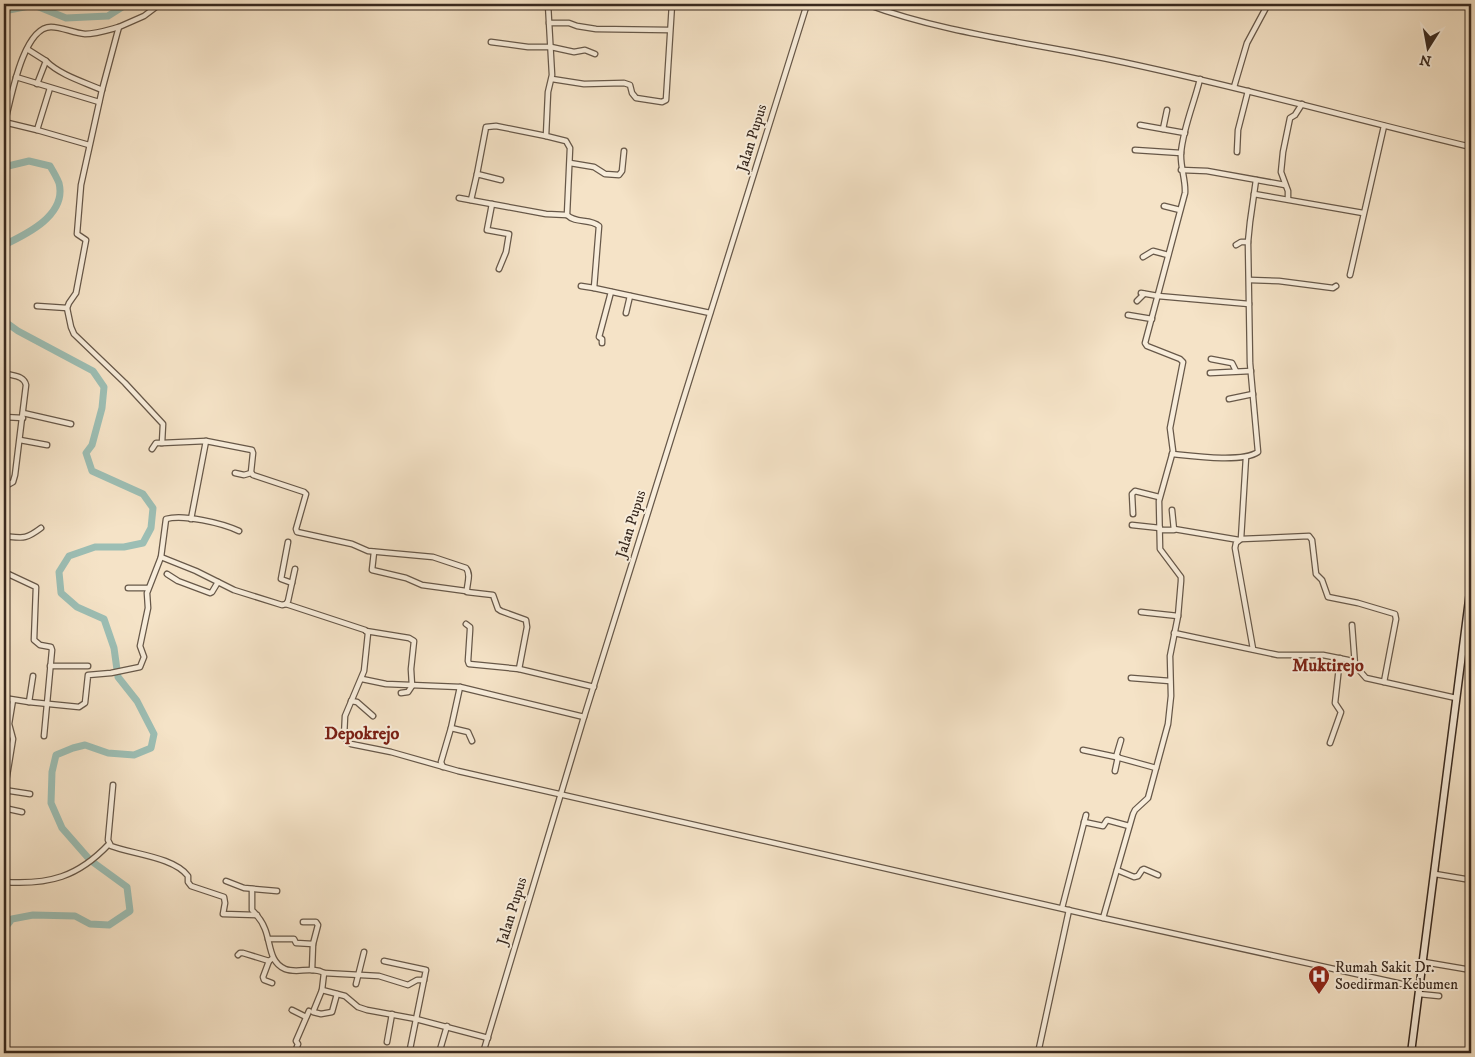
<svg xmlns="http://www.w3.org/2000/svg" width="1475" height="1057" viewBox="0 0 1475 1057" font-family="'IM FELL DW Pica',serif">
<rect width="100%" height="100%" fill="#f5e3c7"/>
<filter id="stains"><feTurbulence type="fractalNoise" baseFrequency=".004" numOctaves="4"/><feColorMatrix values="0 0 0 0 .2 0 0 0 0 .09 0 0 0 0 .02 0 0 0 .5 -.17"/></filter>
<radialGradient id="worn" r=".72"><stop offset=".6" stop-color="#630" stop-opacity="0"/><stop offset="1" stop-color="#630" stop-opacity=".3"/></radialGradient>
<g fill="none" stroke-linecap="round" stroke-linejoin="round">
<g stroke="#9cbeb4" stroke-width="7">
<polyline points="4,14 9,10 34,5 66,18 108,16 127,4"/>
<path d="M4,167L29,161L50,166C53,171 57,178 59,183C67,215 27,234 4,245"/>
<polyline points="4,321 18,331 93,371 104,387 102,408 92,445 86,453 92,471 143,494 153,508 151,528 143,543 124,547 95,547 69,556 59,572 61,593 77,607 104,619 114,648 118,677 137,701 154,734 151,748 134,755 108,753 85,745 73,748 56,755 52,772 51,803 62,828 90,860 127,887 130,911 109,925 90,924 75,916 33,915 12,919 4,929"/>
</g>
<g stroke="#675849" stroke-width="7">
<g id="minor">
<path d="M548,4L552,75L548,92L546,136L566,141L570,148L567,215C576,224 590,218 599,226L594,288L710,313"/>
<path d="M866,4C943,33 1027,42 1108,59C1230,84 1350,118 1471,147"/>
<polyline points="672,6 691,5"/>
<polyline points="549,23 569,23 577,26 596,29 669,30"/>
<polyline points="491,42 528,47 551,47 574,52 585,50 595,54"/>
<polyline points="27,49 46,61 37,84"/>
<path d="M46,61C60,75 84,82 102,90"/>
<polyline points="16,77 99,102"/>
<polyline points="552,79 584,84 624,83 630,85 632,93 636,98 662,102 666,100 672,4"/>
<polyline points="1234,87 1247,43 1268,4"/>
<polyline points="4,122 37,130 89,145"/>
<polyline points="1140,125 1185,133"/>
<path d="M4,126C10,104 22,27 51,27C62,27 73,33 85,34C96,34 108,30 119,27"/>
<polyline points="1163,129 1167,110"/>
<polyline points="37,130 50,88"/>
<polyline points="1135,150 1181,153"/>
<polyline points="1237,152 1238,130 1248,91"/>
<polyline points="570,163 594,167 605,174 619,175 622,171 624,151"/>
<polyline points="1181,170 1207,171 1285,185"/>
<polyline points="477,174 486,127 496,126 546,136"/>
<polyline points="1254,194 1363,213"/>
<polyline points="459,198 546,214 567,215"/>
<polyline points="1288,199 1288,191 1281,172 1283,152 1290,118 1295,115 1302,104"/>
<polyline points="471,200 477,174 501,180"/>
<polyline points="492,204 487,230 509,234 506,252 499,269"/>
<polyline points="1164,206 1180,210"/>
<polyline points="1236,245 1241,242 1248,242"/>
<polyline points="1143,257 1153,251 1168,255"/>
<polyline points="1350,275 1384,126"/>
<polyline points="1250,280 1279,281 1333,288 1336,286"/>
<polyline points="581,286 594,288"/>
<polyline points="1141,293 1158,296 1249,304"/>
<polyline points="1137,301 1144,294"/>
<polyline points="37,306 67,308"/>
<polyline points="626,313 630,296"/>
<polyline points="1128,315 1152,319"/>
<polyline points="602,343 602,339 599,337 611,292"/>
<polyline points="1211,359 1232,363 1236,371"/>
<path d="M4,373C12,376 24,375 26,385L15,475L13,482L4,487"/>
<polyline points="1210,373 1251,371"/>
<polyline points="1229,399 1253,394"/>
<polyline points="23,413 71,424"/>
<polyline points="4,417 23,418"/>
<polyline points="20,440 47,445"/>
<path d="M162,443L206,441L252,450L253,453L251,472L253,475L304,492L306,494L296,529L297,532L352,544L368,551L433,557L466,568C472,575 466,585 467,592L493,595L498,609L501,611L526,620L527,627L519,669"/>
<polyline points="152,449 156,443 162,443 163,424 125,383 74,334 71,327 67,308 69,303 76,293 86,240 77,234 81,185 102,90 117,34 119,27 144,16 160,4"/>
<path d="M1172,454C1192,456 1242,463 1258,452L1250,363L1248,242L1250,222L1256,180"/>
<polyline points="235,473 244,475 251,473"/>
<polyline points="1133,514 1132,494 1135,491 1159,497"/>
<polyline points="191,519 206,441"/>
<polyline points="1132,525 1160,528"/>
<polyline points="1174,529 1239,540"/>
<polyline points="1160,530 1174,530 1172,510"/>
<path d="M4,536C23,538 25,540 41,528"/>
<polyline points="1241,539 1246,457"/>
<polyline points="288,542 281,579 292,583"/>
<polyline points="374,552 372,570 406,578 422,585 466,591"/>
<polyline points="161,557 196,571 234,590 282,605 286,604 288,601 295,569"/>
<polyline points="4,572 36,587 34,640 40,645 51,647 52,650 44,736"/>
<polyline points="167,574 178,581 210,593 212,592 218,582"/>
<polyline points="128,588 148,588"/>
<polyline points="286,604 365,630 368,633 364,671 345,716 344,737 351,744 391,752 458,771 1103,918 1420,988"/>
<polyline points="1141,612 1178,616"/>
<polyline points="466,624 470,627 470,630 468,661 469,664 519,669 594,687"/>
<polyline points="1352,625 1355,665"/>
<polyline points="366,631 409,638 414,641 411,669 412,686 408,692 401,693"/>
<polyline points="1174,633 1278,655 1323,655 1348,660 1352,662 1366,678 1456,698"/>
<polyline points="1253,649 1235,548 1236,543 1241,539 1309,536 1312,540 1316,574 1322,580 1328,597 1358,603 1395,614 1396,619 1384,682"/>
<polyline points="50,666 88,666"/>
<polyline points="1131,678 1170,681"/>
<polyline points="362,679 386,684 460,687 584,717"/>
<path d="M4,698L29,702L79,707L85,703L88,675L111,673L140,667L144,657L140,646L148,608L147,593L161,557L166,519C183,514 222,523 239,531"/>
<polyline points="351,701 357,702 373,716"/>
<polyline points="29,702 33,676"/>
<polyline points="451,728 468,732 472,741"/>
<polyline points="1330,743 1341,712 1335,703 1340,658"/>
<polyline points="1083,750 1116,757 1156,768"/>
<polyline points="1116,757 1121,740"/>
<polyline points="443,767 441,762 451,728 460,687"/>
<polyline points="1115,771 1118,757"/>
<path d="M113,785L108,840L111,846C132,854 174,857 188,876V882L191,886L224,897L225,903L223,914L257,915"/>
<polyline points="4,790 30,794"/>
<polyline points="4,794 13,739 9,724 13,700"/>
<polyline points="4,808 22,812"/>
<polyline points="1084,822 1103,826 1107,820 1129,826"/>
<polyline points="1117,870 1134,877 1138,876 1142,870 1144,869 1158,875"/>
<polyline points="1435,874 1471,880"/>
<polyline points="226,881 244,888 277,891"/>
<path d="M4,882C49,885 78,877 109,844"/>
<path d="M252,889V910C258,916 262,921 265,929C271,944 269,962 285,969C297,974 312,966 324,973L322,990L313,1012L321,1014L332,1012L337,994"/>
<polyline points="1062,908 1086,815"/>
<path d="M1103,918L1133,814L1135,810L1148,798L1168,724L1171,696L1170,656L1178,616L1181,581V577L1160,549L1159,501L1173,451L1170,428L1183,362L1180,359L1147,346L1145,343L1185,193C1186,180 1180,167 1181,153C1183,128 1194,104 1200,79"/>
<polyline points="303,922 316,922 318,925 313,944 312,970"/>
<polyline points="268,939 294,939 296,943 313,944"/>
<polyline points="238,955 240,953 243,953 269,961"/>
<polyline points="384,961 426,970 410,1049"/>
<polyline points="1424,962 1471,970"/>
<polyline points="324,973 379,976 408,985 417,980 424,980"/>
<polyline points="272,983 264,980 263,977 269,961 273,958"/>
<polyline points="356,984 364,952"/>
<polyline points="322,990 345,996 358,1007 367,1010 416,1019 488,1038"/>
<polyline points="1419,994 1439,996"/>
<polyline points="292,1010 306,1017"/>
<polyline points="387,1042 392,1014"/>
<polyline points="299,1053 295,1052 298,1044 296,1041 309,1011"/>
<polyline points="439,1053 447,1026"/>
<polyline points="483,1053 584,717 807,4"/>
<polyline points="1038,1053 1069,910"/>
</g>
</g>
<g stroke="#38291f" stroke-width="9">
<polyline id="secondary" points="1411,1053 1471,584"/>
</g>
<use href="#minor" stroke="#f8eddb" stroke-width="4.5"/>
<use href="#secondary" stroke="#f8eddb" stroke-width="6"/>
</g>
<defs>
<g id="hospital-pin" transform="scale(1.125)"><path d="M0 17L-7.5 6A9.5 9.5 0 1 1 7.5 6Z" fill="#8f2418" stroke="#f8eddb"/><path d="M-5-5h3v3.5h4V-5h3V5h-3V1.5h-4V5h-3Z" fill="#fff"/></g>
</defs>
<g fill-rule="evenodd">
<use href="#hospital-pin" x="1319" y="976"/>
</g>
<g text-anchor="middle" dominant-baseline="central" stroke-width="4" stroke-linejoin="round" paint-order="stroke">
<g font-size="15" fill="#38291f" stroke="#f8eddb">
<text transform="translate(752 138) rotate(-73)">Jalan Pupus</text>
<text transform="translate(631 524) rotate(-73)">Jalan Pupus</text>
<text transform="translate(512 911) rotate(-73)">Jalan Pupus</text>
</g>
<g font-size="15" fill="#38291f" stroke="#f8eddb" text-anchor="start">
<text x="1335" y="967">Rumah Sakit Dr.<tspan x="1335" dy="17">Soedirman Kebumen</tspan></text>
</g>
<g font-size="18" font-weight="bold" fill="#7a1f14" stroke="#f8eddb">
<text x="1328" y="666">Muktirejo</text>
<text x="362" y="734">Depokrejo</text>
</g>
</g>
<rect width="1475" height="1057" fill="none" stroke="#f5e3c7" stroke-width="20"/>
<rect x="5" y="5" width="1465" height="1047" fill="none" stroke="#38291f" stroke-width="2.5"/>
<rect x="10" y="10" width="1455" height="1037" fill="none" stroke="#38291f"/>
<g transform="translate(1428 48) rotate(191)" stroke="#f8eddb" stroke-width="4" paint-order="stroke">
<path d="M0-4L9 19L0 12L-9 19Z" fill="#38291f"/>
<text y="-8" font-size="14" font-weight="bold" text-anchor="middle" fill="#38291f">N</text>
</g>
<rect width="100%" height="100%" filter="url(#stains)"/>
<rect width="100%" height="100%" fill="url(#worn)"/>
</svg>
